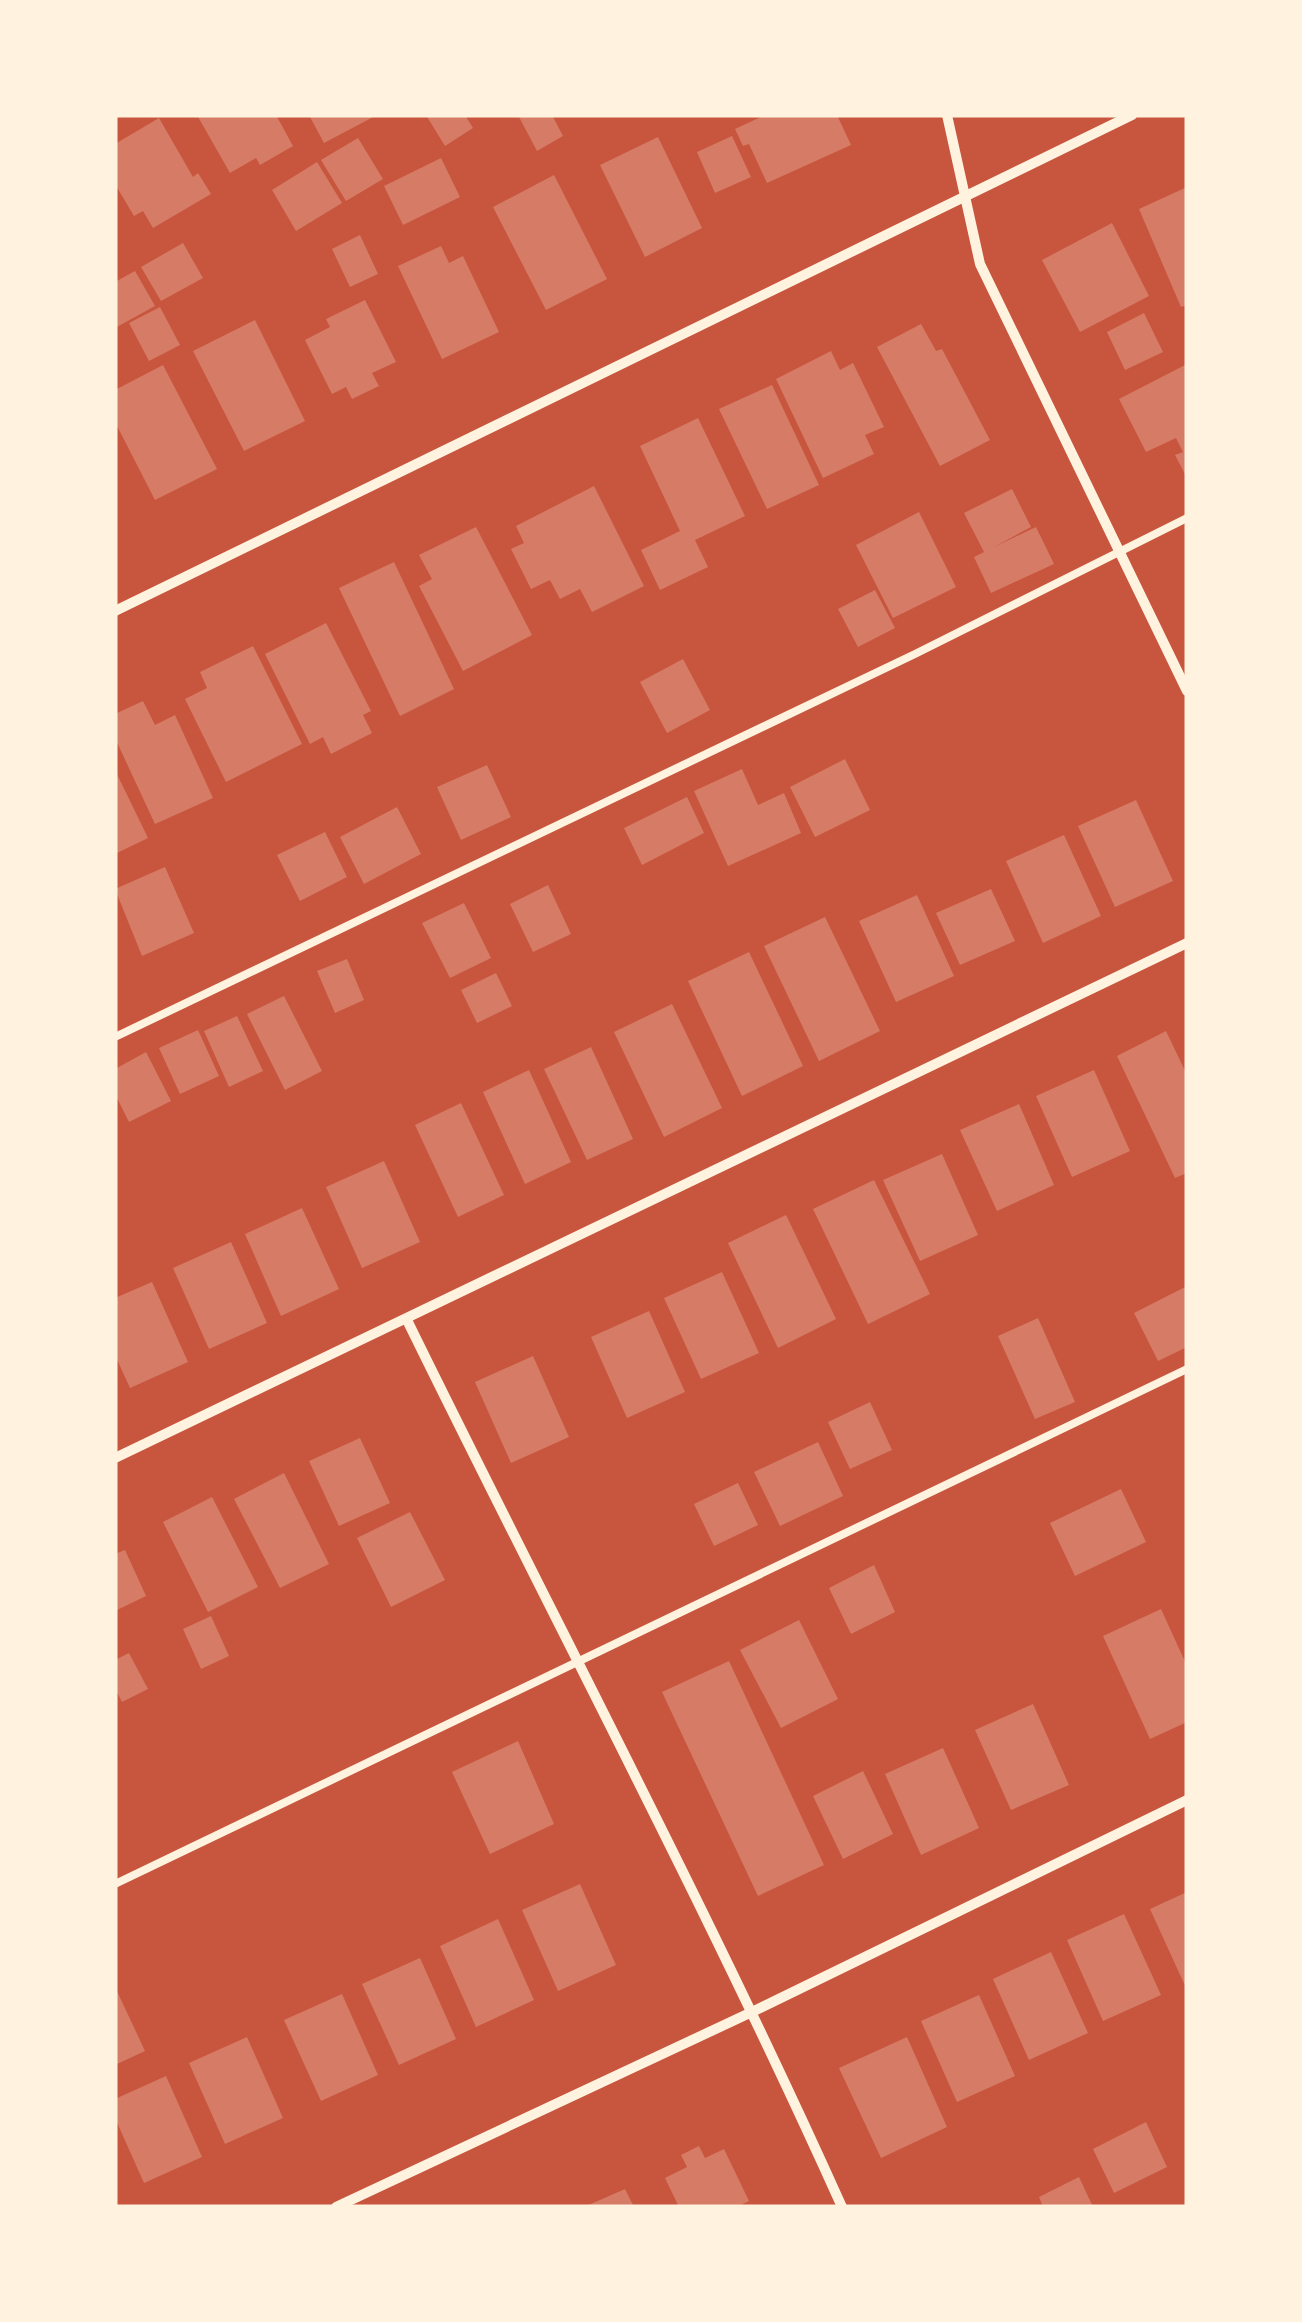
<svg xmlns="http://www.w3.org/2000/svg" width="1302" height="2322" viewBox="0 0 1302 2322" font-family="'IBM Plex Serif',serif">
<rect width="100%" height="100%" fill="#c8553d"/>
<g fill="#d67c66">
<polygon points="197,115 276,115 293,146 260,165 256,158 230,173"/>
<polygon points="309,115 377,115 324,143"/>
<polygon points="426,115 465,115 473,128 445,146"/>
<polygon points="518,115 552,115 563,136 537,151"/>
<polygon points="765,115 837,115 851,145 767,183 749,144 743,146 735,129"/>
<polygon points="159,118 193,177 198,173 211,194 153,228 143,211 134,216 115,184 115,144"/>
<polygon points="732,136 751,177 715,193 697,152"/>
<polygon points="658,137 702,228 645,257 600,165"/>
<polygon points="358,138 383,179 346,201 321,160"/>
<polygon points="441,158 460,197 403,225 384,186"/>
<polygon points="317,162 342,203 296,231 272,190"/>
<polygon points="554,175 607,279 546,310 493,207"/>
<polygon points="1187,187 1187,305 1181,307 1139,209"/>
<polygon points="1112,223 1149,296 1080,332 1042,260"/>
<polygon points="360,235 378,274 350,287 332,249"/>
<polygon points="183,243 203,278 161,301 141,267"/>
<polygon points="441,246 449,263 463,256 499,332 442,359 398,266"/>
<polygon points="135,271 155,306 115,328 115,282"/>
<polygon points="365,300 396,362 372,373 379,386 352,399 346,387 332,394 305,340 330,327 326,319"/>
<polygon points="160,307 180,345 149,361 129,323"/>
<polygon points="1144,313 1163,352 1125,370 1107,332"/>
<polygon points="255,320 305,421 244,451 193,351"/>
<polygon points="921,324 936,351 942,349 990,440 940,466 877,347"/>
<polygon points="831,351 840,370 853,363 884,427 865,435 874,454 823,478 776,379"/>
<polygon points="163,365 217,469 155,500 115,422 115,390"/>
<polygon points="1185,365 1187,369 1187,478 1175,455 1183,452 1176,438 1146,452 1119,399"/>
<polygon points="772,385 819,485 767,509 719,409"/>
<polygon points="698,418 745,516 695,540 708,567 660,590 641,550 680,531 640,446"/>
<polygon points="594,486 644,586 592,612 580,589 560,599 550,580 531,589 511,549 524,543 516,526"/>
<polygon points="1012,489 1031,527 994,547 1036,527 1054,564 991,593 974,557 984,552 964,513"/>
<polygon points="919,512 956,587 893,618 856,545"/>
<polygon points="476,527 532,635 463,671 419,586 432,579 419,555"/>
<polygon points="394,562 454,689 400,716 339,588"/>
<polygon points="875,590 895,628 858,647 838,609"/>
<polygon points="326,623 371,711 363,715 372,733 331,754 323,737 310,744 265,654"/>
<polygon points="253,646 302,744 226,782 185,699 207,688 200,672"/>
<polygon points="683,659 710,710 667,733 640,682"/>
<polygon points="143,701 155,725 175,715 213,798 155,824 115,738 115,714"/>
<polygon points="845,759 870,810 815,837 790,787"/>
<polygon points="487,765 511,817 461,840 437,787"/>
<polygon points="742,769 758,805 784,793 801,833 728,866 694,791"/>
<polygon points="115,770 148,838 115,854"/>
<polygon points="687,797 704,833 642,865 624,828"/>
<polygon points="1136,800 1173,881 1115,907 1078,826"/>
<polygon points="397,807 421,854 364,884 340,837"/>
<polygon points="325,832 347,877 300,901 277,855"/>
<polygon points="1064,835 1101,916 1043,943 1006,861"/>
<polygon points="165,867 194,933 142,956 115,889"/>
<polygon points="548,885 571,934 533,952 510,904"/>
<polygon points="991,889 1015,941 960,965 936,913"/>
<polygon points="917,895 954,976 896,1002 859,921"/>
<polygon points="464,903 491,958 450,978 422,923"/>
<polygon points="825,917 880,1031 819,1061 764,946"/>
<polygon points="749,952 803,1066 742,1096 688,981"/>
<polygon points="347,959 364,1000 335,1013 317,971"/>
<polygon points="496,973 512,1006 477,1023 461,990"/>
<polygon points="284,996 322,1071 285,1090 247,1014"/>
<polygon points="672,1004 722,1108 664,1137 614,1032"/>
<polygon points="237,1016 263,1071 229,1087 204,1031"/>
<polygon points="198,1030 219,1076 180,1094 159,1048"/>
<polygon points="1166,1031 1187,1075 1187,1173 1175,1178 1117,1056"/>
<polygon points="591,1047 633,1139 587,1160 544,1069"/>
<polygon points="146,1052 171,1101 129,1122 115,1094 115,1069"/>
<polygon points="529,1070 571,1162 525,1184 483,1092"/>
<polygon points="1094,1070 1130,1151 1072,1177 1036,1096"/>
<polygon points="461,1103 504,1195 458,1217 415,1125"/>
<polygon points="1019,1104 1054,1185 997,1211 960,1130"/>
<polygon points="942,1154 978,1235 920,1261 883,1180"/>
<polygon points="384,1161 420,1242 362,1268 326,1187"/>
<polygon points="874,1180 930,1294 868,1324 813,1209"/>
<polygon points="302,1208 339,1289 281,1316 245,1234"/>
<polygon points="786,1215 836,1319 778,1348 728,1243"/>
<polygon points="231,1242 267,1323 209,1349 173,1268"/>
<polygon points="722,1272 759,1353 701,1379 664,1298"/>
<polygon points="152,1282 188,1362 130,1388 115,1355 115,1298"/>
<polygon points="1187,1286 1187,1347 1158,1361 1134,1313"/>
<polygon points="649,1311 685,1392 627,1418 591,1337"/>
<polygon points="1038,1318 1075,1402 1035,1419 998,1336"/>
<polygon points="533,1356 569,1437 511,1463 475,1382"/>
<polygon points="870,1402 892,1450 850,1469 828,1422"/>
<polygon points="360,1438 390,1503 339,1526 309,1461"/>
<polygon points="818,1442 843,1496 780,1526 754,1472"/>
<polygon points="284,1473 329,1564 280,1588 234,1499"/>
<polygon points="738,1483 758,1525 714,1546 694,1504"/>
<polygon points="1121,1489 1146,1542 1075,1576 1050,1523"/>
<polygon points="212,1497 258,1587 208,1612 163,1522"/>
<polygon points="410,1512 445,1580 391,1607 357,1538"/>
<polygon points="125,1550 146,1596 115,1611 115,1554"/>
<polygon points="874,1565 895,1612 851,1634 829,1588"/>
<polygon points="1161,1609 1187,1666 1187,1722 1150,1739 1103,1636"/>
<polygon points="211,1616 229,1656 201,1669 183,1629"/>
<polygon points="799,1620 838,1699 781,1728 740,1650"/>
<polygon points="129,1653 148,1689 122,1702 115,1688 115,1660"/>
<polygon points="729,1661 824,1865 758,1896 662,1692"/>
<polygon points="1033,1704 1069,1785 1011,1810 975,1730"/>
<polygon points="518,1741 554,1824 490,1854 452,1772"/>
<polygon points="943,1748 979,1828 921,1855 885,1774"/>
<polygon points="863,1771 893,1834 843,1859 813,1796"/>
<polygon points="580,1884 616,1965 558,1991 522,1910"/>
<polygon points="1187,1892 1187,1990 1150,1909"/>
<polygon points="1124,1914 1161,1995 1103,2021 1067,1940"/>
<polygon points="498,1919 534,2000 476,2027 440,1946"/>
<polygon points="1051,1952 1088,2033 1029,2060 993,1979"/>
<polygon points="420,1958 456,2039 399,2065 362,1984"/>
<polygon points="115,1987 145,2051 115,2065"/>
<polygon points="342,1994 378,2075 321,2101 284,2020"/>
<polygon points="979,1995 1015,2076 957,2102 921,2021"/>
<polygon points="247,2037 283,2118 225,2144 189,2063"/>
<polygon points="907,2037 947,2127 881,2158 839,2068"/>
<polygon points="166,2076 202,2157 144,2183 115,2118 115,2099"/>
<polygon points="1146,2122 1167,2167 1114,2193 1093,2149"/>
<polygon points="699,2146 705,2158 724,2149 749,2201 737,2207 679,2207 665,2178 687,2167 681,2155"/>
<polygon points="1079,2177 1093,2207 1043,2207 1039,2197"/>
<polygon points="625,2189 634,2207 584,2207"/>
</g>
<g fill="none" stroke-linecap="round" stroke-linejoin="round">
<g stroke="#fff3e0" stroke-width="8">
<polyline points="115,1037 915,654 1187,518"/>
<polyline points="115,1884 1187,1369"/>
</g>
<g stroke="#fff3e0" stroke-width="10">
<polyline points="947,115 980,264 1187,691"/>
<polyline points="115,611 1132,115"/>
<path d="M407,1320C552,1616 707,1907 842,2207"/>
<polyline points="115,1458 1187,943"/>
<polyline points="336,2207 754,2011 1187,1800"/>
</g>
</g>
<rect width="1302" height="2322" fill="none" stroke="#fff3e0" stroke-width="235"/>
</svg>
